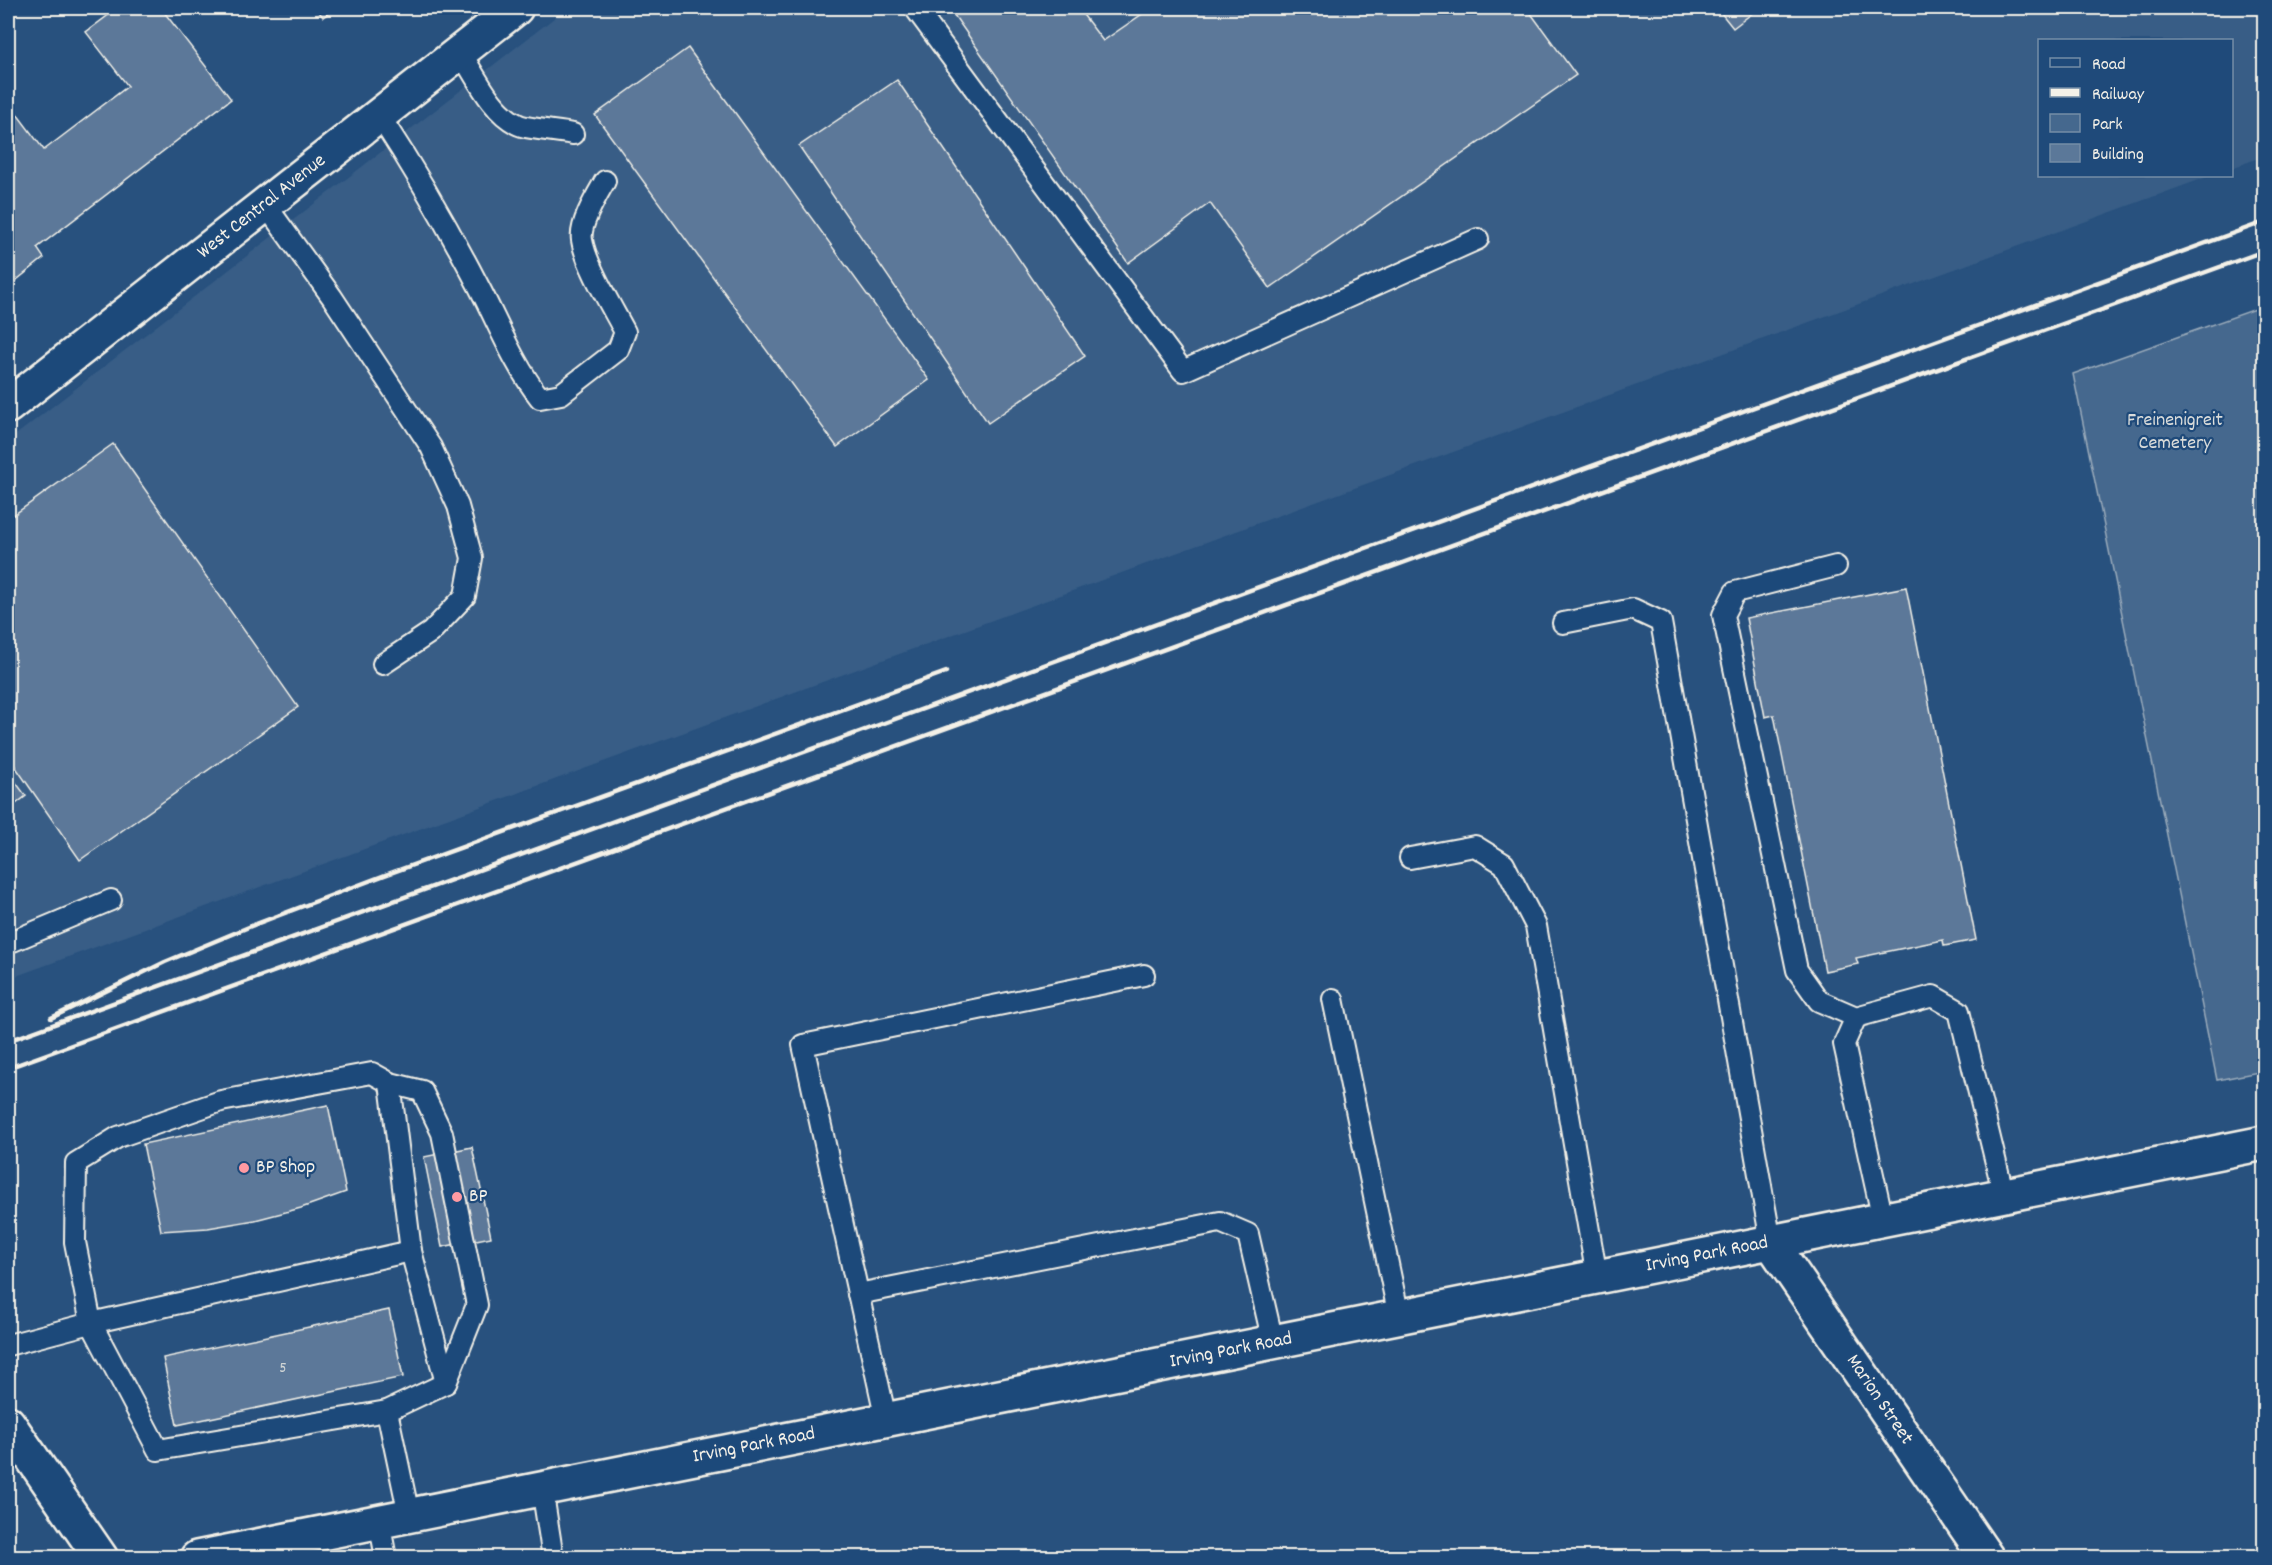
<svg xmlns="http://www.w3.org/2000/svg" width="2272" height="1565" viewBox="0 0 2272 1565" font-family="Dekko,sans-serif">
<rect width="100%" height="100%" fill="#28517e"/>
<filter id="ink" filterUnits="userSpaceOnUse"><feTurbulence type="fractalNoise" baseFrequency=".0167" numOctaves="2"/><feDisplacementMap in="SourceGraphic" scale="12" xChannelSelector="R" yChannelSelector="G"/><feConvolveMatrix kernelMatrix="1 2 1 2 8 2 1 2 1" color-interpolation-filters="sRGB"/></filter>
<g filter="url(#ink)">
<polygon fill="#375d86" points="567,8 2264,8 2264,156 2232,168 2232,40 2040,40 2040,176 2210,176 8,979 8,441"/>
<polygon fill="#45688e" stroke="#9cacbb" stroke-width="1.5" points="2264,306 2264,1071 2217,1080 2073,374"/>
<g fill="#5b7899" stroke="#f4f1e8" stroke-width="1.5">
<polygon points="118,8 161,8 231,99 37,248 44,258 8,287 8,102 44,150 128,86 86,32"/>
<polygon points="316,8 336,8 323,17"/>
<polygon points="949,8 1078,8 1103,41 1151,8 1527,8 1576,75 1270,288 1210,203 1128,263"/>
<polygon points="1717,8 1759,8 1733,28"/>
<polygon points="688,48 929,380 837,447 595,115"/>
<polygon points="897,80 1085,356 988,423 799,146"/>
<polygon points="113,444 298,707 80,860 8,756 8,519"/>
<polygon points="1906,587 1976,940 1944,946 1943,940 1856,958 1858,964 1825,971 1774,715 1765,717 1746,618"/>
<polygon points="8,772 26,796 8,810"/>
<polygon points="328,1105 346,1192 301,1208 255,1220 208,1228 161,1231 143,1144"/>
<polygon points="472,1147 491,1237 442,1247 424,1157"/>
<polygon points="389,1310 403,1377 177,1425 163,1358"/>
</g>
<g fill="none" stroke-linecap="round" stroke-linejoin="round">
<g stroke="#f4f1e8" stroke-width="24">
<g id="service">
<polyline points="915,8 1183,371 1478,239"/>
<path d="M460,52C476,76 491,111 517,124C525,129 560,131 573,134"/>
<path d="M379,115C415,170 448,227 478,285C499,325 513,363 540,398L561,394L618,350L625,332C613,309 586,265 582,240C579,224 597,195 605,181"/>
<polyline points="265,204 332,297 431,447 458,506 472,558 465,596 431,632 383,664"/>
<polyline points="1836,566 1735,592 1723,615 1797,970 1819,1001 1856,1017 1933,996 1959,1011 2004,1196"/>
<polyline points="1563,623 1633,609 1661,622 1771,1242"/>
<polyline points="1410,858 1475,846 1504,864 1536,926 1597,1277"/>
<polyline points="8,943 111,900"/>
<polyline points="1333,999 1399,1317"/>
<polyline points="1856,1017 1844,1044 1883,1220"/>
<polyline points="390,1083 411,1251 446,1383 387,1411 409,1515"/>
<polyline points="858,1294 1220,1222 1248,1234 1273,1342"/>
<polyline points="8,1345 91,1323 411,1251"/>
<polyline points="387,1411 158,1450 91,1323 75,1242 76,1163 118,1137 221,1101 372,1073 390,1083 422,1091 442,1133 477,1305 446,1383"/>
<polyline points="886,1419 803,1045 1144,975"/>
<polyline points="542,1488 553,1558"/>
<polyline points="379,1521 386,1558"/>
</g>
</g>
<g stroke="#f4f1e8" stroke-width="38">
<polyline id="minor" points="1771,1242 1987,1558"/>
</g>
<g stroke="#f4f1e8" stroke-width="38">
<polyline id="tertiary" points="8,406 516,8"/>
</g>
<g stroke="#f4f1e8" stroke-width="38">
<g id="secondary">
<polyline points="8,1423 101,1558"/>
<polyline points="197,1558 2264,1143"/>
</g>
</g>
<use href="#service" stroke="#1f4a7a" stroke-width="20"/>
<use href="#minor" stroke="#1f4a7a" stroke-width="33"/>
<use href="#tertiary" stroke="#1f4a7a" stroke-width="33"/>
<use href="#secondary" stroke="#1f4a7a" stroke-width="33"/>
<g stroke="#f4f1e8" stroke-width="4.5">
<polyline points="51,1018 165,962 256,924 385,875 946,672"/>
<polyline points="8,1041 2264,222"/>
<polyline points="8,1068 2264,251"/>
</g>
</g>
</g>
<g fill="#ff9aa2" stroke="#1f4a7a" stroke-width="2">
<circle cx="244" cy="1168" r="6"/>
<circle cx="457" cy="1197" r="6"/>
</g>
<g text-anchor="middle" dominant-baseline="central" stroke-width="4.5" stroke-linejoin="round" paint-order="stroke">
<g font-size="16" fill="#ced3d4">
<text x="283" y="1368">5</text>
</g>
<g font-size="20" fill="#f4f1e8" stroke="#1f4a7a">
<text transform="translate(262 207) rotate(-38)">West Central Avenue</text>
<text transform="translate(1707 1255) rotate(-11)">Irving Park Road</text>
<text transform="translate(1231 1351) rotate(-11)">Irving Park Road</text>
<text transform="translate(1879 1400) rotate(56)">Marion Street</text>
<text transform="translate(754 1446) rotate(-11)">Irving Park Road</text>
</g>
<g font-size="20" fill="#dadcda" stroke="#1f4a7a">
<text x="2175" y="421">Freinenigreit<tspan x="2175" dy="23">Cemetery</tspan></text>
</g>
<g font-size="20" fill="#f4f1e8" stroke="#1f4a7a" text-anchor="start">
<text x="256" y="1168">BP Shop</text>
<text x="469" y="1197">BP</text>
</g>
</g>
<rect width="2272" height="1565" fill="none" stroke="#1f4a7a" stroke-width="30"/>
<rect x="15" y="15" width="2242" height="1535" fill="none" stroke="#f4f1e8" stroke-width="2" filter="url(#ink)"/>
<rect x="2038" y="39" width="195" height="138" fill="#1f4a7a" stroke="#748da6" stroke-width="1.5"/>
<rect x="2050" y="58" width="30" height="9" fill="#1f4a7a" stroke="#748da6" stroke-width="1.5"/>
<text x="2092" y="69" font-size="18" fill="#f4f1e8">Road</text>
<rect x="2050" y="88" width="30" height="9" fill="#f4f1e8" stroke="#748da6" stroke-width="1.5"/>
<text x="2092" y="99" font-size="18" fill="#f4f1e8">Railway</text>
<rect x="2050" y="114" width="30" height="18" fill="#45688e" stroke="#748da6" stroke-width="1.5"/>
<text x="2092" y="129" font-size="18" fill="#f4f1e8">Park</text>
<rect x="2050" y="144" width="30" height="18" fill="#5b7899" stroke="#748da6" stroke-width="1.5"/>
<text x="2092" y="159" font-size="18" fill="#f4f1e8">Building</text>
</svg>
